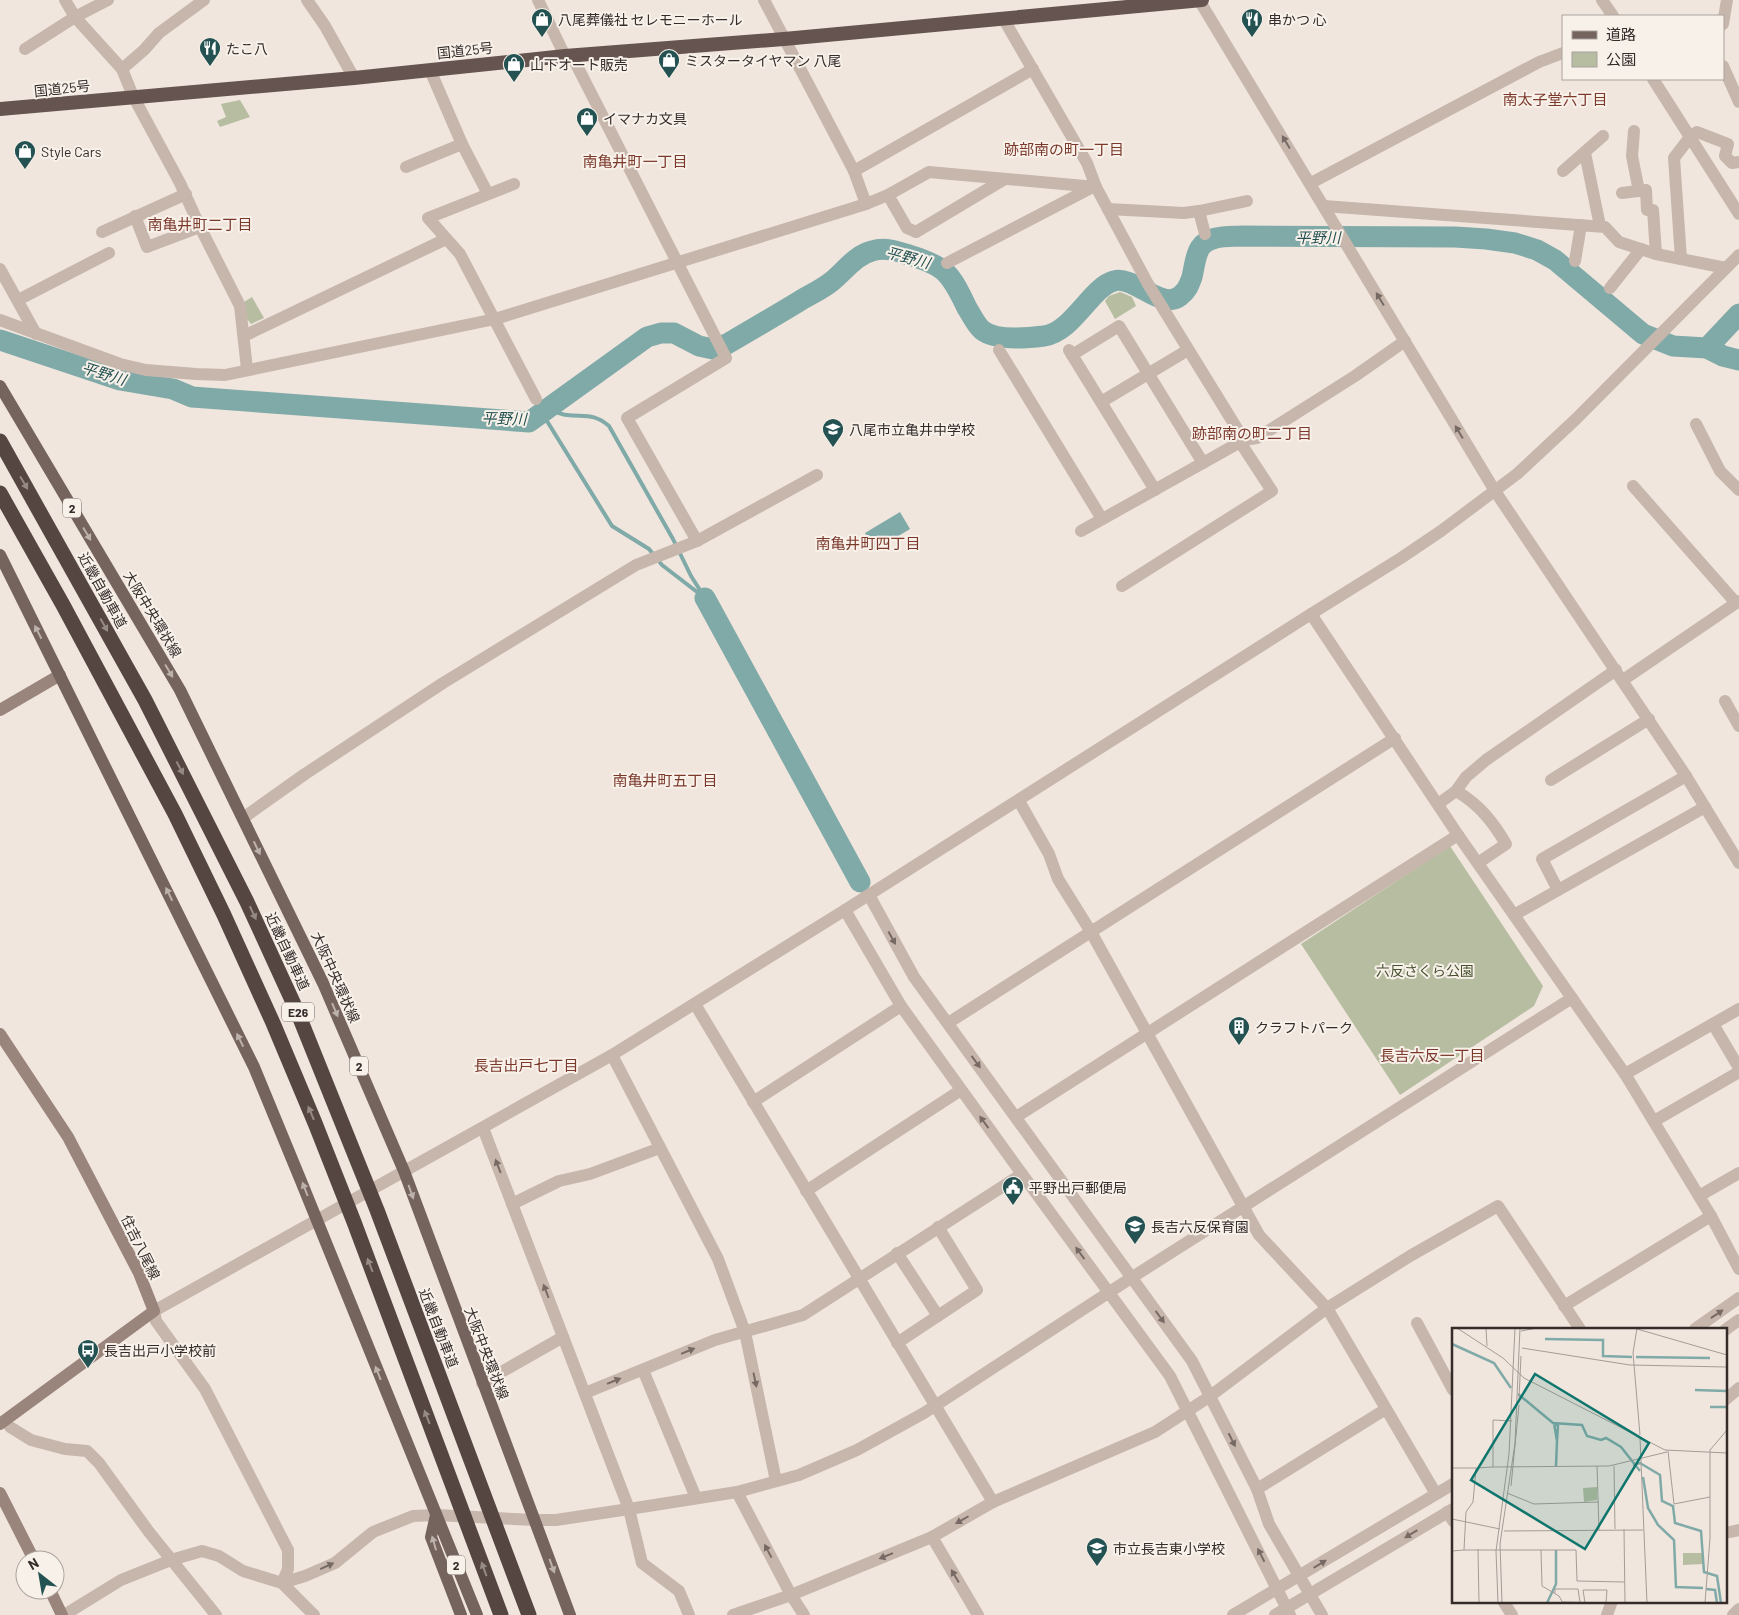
<svg xmlns="http://www.w3.org/2000/svg" width="1739" height="1615" viewBox="0 0 1739 1615" font-family="Barlow,'Noto Sans JP',sans-serif">
<rect width="100%" height="100%" fill="#f0e6de"/>
<g fill="#b6bda0">
<polygon points="240,100 250,117 220,127 217,121 226,117 221,104"/>
<polygon points="1120,292 1132,297 1136,306 1115,319 1105,301 1109,296"/>
<polygon points="252,297 264,318 251,324 247,319 244,302"/>
<polygon points="1450,846 1543,986 1534,1006 1400,1095 1301,944"/>
</g>
<polygon fill="#80aaa8" points="900,512 910,529 875,550 865,533"/>
<g fill="none" stroke-linecap="round" stroke-linejoin="round">
<g stroke="#80aaa8" stroke-width="4">
<path d="M549,408C554,411 561,415 567,415C585,417 594,413 609,426L673,539L691,576L705,598"/>
<polyline points="542,413 612,526 649,549 662,565 701,595"/>
</g>
<g stroke="#80aaa8" stroke-width="21">
<path d="M0,340L120,380L173,389L192,397L529,422L647,337L661,333H674L699,346L713,349L727,344C751,330 775,316 798,302C809,295 821,290 831,282C844,272 855,255 872,251C885,247 897,251 909,255C946,266 951,274 967,308C971,314 976,325 982,330C995,341 1028,338 1044,336C1073,332 1091,287 1114,281C1134,275 1161,311 1180,296C1187,291 1189,285 1192,277C1194,269 1195,256 1200,248C1208,235 1229,237 1242,236L1455,237L1486,239L1515,243L1537,250L1555,260L1643,334L1673,346L1707,348L1739,314"/>
<polyline points="1707,348 1723,356 1739,360"/>
<polyline points="705,598 860,882"/>
</g>
<g stroke="#c7b6ac" stroke-width="12">
<polyline points="65,0 75,17 122,69 133,96 180,183 200,227 240,306 247,369"/>
<polyline points="307,0 325,26 354,78"/>
<polyline points="538,0 565,56"/>
<polyline points="764,0 854,171 866,204"/>
<polyline points="1199,0 1495,491"/>
<polyline points="1003,18 1087,163 1096,187 1148,284 1244,440"/>
<polyline points="1723,24 1727,0"/>
<polyline points="25,49 75,17 108,0"/>
<polyline points="572,56 726,358 627,418 697,541"/>
<polyline points="1723,66 1739,102"/>
<polyline points="122,69 144,50 159,33 204,0"/>
<polyline points="430,70 462,144 488,194"/>
<polyline points="1634,131 1632,156 1639,191"/>
<polyline points="1585,153 1600,226"/>
<polyline points="406,167 462,144"/>
<polyline points="854,171 1033,69"/>
<polyline points="1563,171 1603,136"/>
<polyline points="1311,183 1539,62 1563,53"/>
<polyline points="514,184 428,218 460,254 536,399"/>
<polyline points="1622,193 1646,190 1647,210 1653,210 1656,254"/>
<polyline points="888,195 907,228 916,232 1003,180"/>
<polyline points="1324,206 1605,227 1619,242 1656,254 1726,268"/>
<polyline points="1108,209 1184,213 1199,211 1247,201"/>
<polyline points="1199,211 1205,234"/>
<polyline points="135,216 147,247 200,227"/>
<polyline points="102,232 186,194"/>
<polyline points="1681,259 1674,158 1690,137 1697,132 1728,144 1725,156 1732,163 1739,162"/>
<polyline points="1575,261 1581,225"/>
<polyline points="947,263 1091,188"/>
<polyline points="0,269 36,334"/>
<polyline points="1610,288 1641,249"/>
<polyline points="18,300 109,253"/>
<polyline points="0,320 120,364 146,370 196,374 225,375 495,319 866,204 888,195 929,172 1096,187"/>
<polyline points="244,336 446,239"/>
<polyline points="999,350 1102,519"/>
<polyline points="1069,350 1155,490"/>
<polyline points="1072,355 1119,326 1203,463"/>
<polyline points="1101,402 1188,350"/>
<polyline points="1696,424 1720,471 1739,490"/>
<polyline points="1633,486 1736,603"/>
<polyline points="1081,531 1244,440 1257,438 1355,376 1405,341"/>
<polyline points="1122,586 1272,491 1240,442"/>
<polyline points="1623,680 1739,601"/>
<polyline points="1725,701 1739,726"/>
<polyline points="1551,780 1649,719"/>
<path d="M1456,791C1479,804 1493,822 1506,844L1478,863"/>
<polyline points="1019,801 1049,854 1058,879 1091,932 1259,1235 1327,1308 1436,1494"/>
<polyline points="1438,804 1456,791 1466,777 1486,760 1616,670"/>
<polyline points="243,818 305,774 443,683 636,565 697,541 817,475"/>
<polyline points="1558,890 1542,859 1686,776"/>
<polyline points="869,895 914,977 1192,1361 1257,1489 1269,1524 1322,1615"/>
<polyline points="845,910 901,1006 1022,1174 1170,1376 1290,1615"/>
<polyline points="1514,915 1705,807"/>
<polyline points="695,1004 993,1502"/>
<polyline points="948,1023 1395,738"/>
<polyline points="1713,1024 1739,1068"/>
<polyline points="612,1055 718,1259 745,1332 776,1481"/>
<polyline points="1625,1074 1739,1009"/>
<polyline points="753,1102 901,1006"/>
<polyline points="1016,1117 1458,835"/>
<polyline points="1654,1121 1739,1072"/>
<polyline points="483,1128 629,1509 642,1563 679,1591 689,1615"/>
<polyline points="806,1191 961,1090"/>
<polyline points="1699,1196 1739,1173"/>
<polyline points="512,1204 559,1181 590,1174 660,1148"/>
<polyline points="897,1253 938,1316"/>
<polyline points="1564,1306 1711,1216"/>
<polyline points="154,1311 156,1321 205,1389 288,1550 288,1569 282,1583"/>
<polyline points="1417,1323 1453,1390"/>
<polyline points="897,1343 977,1290 938,1227"/>
<polyline points="643,1370 696,1498"/>
<polyline points="482,1383 563,1337"/>
<polyline points="585,1393 715,1340 803,1315 1022,1174"/>
<polyline points="1725,1400 1739,1388"/>
<polyline points="10,1427 31,1440 65,1449 87,1451 99,1463 149,1532 216,1615"/>
<polyline points="1257,1489 1386,1409"/>
<polyline points="737,1492 791,1595 804,1615"/>
<polyline points="1447,1512 1453,1521"/>
<polyline points="1725,1533 1739,1530"/>
<polyline points="932,1537 978,1615"/>
<polyline points="282,1583 305,1576 335,1563 373,1532 413,1516 436,1515"/>
<polyline points="1503,1601 1512,1615"/>
<polyline points="64,1615 121,1580 171,1560 202,1551 219,1556 243,1571 282,1583 314,1615"/>
<polyline points="733,1615 791,1595 932,1537 993,1502 1155,1432 1209,1397 1327,1308 1410,1256 1498,1206 1580,1329"/>
<polyline points="1607,1615 1612,1601"/>
<polyline points="1733,1615 1739,1609"/>
</g>
<g stroke="#c7b6ac" stroke-width="12">
<polyline points="1602,0 1613,16"/>
<polyline points="1653,79 1739,214"/>
<polyline points="1495,491 1686,776 1739,863"/>
<polyline points="1311,614 1458,835 1625,1074 1711,1216 1739,1269"/>
<polyline points="154,1311 612,1055 845,910 1311,614 1401,558 1441,531 1517,474 1576,419 1739,255"/>
<polyline points="1695,1329 1739,1298"/>
<polyline points="1725,1330 1739,1320"/>
<polyline points="436,1515 535,1520 556,1520 629,1509 737,1492 799,1475 857,1450 924,1413 1131,1278 1572,998"/>
<polyline points="1233,1615 1453,1484"/>
<polyline points="1275,1615 1453,1509"/>
</g>
<g stroke="#9a857d" stroke-width="12">
<polyline points="0,710 60,675"/>
<polyline points="0,1034 68,1137 139,1273 154,1311 0,1424"/>
<polyline points="0,1493 34,1560"/>
<polyline points="50,1590 62,1615"/>
</g>
<g stroke="#75635d" stroke-width="12">
<polyline points="0,386 180,690 323,983 404,1171 570,1615"/>
<polyline points="0,555 254,1067 301,1181 477,1615"/>
<polyline points="436,1515 431,1537 461,1615"/>
</g>
<polyline stroke="#655450" stroke-width="14" points="0,109 354,78 565,56 784,39 1202,0"/>
<g stroke="#554642" stroke-width="15">
<polyline points="0,441 145,700 247,902 297,1011 377,1210 529,1615"/>
<polyline points="0,493 63,605 175,814 224,915 273,1023 315,1123 354,1222 501,1615"/>
</g>
</g>
<defs><path id="oneway-solid" d="M-6-.8H1V-3.2L6.5 0L1 3.2V.8H-6Z" transform="scale(1.25)"/></defs>
<g fill="#776a64">
<use href="#oneway-solid" transform="translate(1286 142) rotate(-121)"/>
<use href="#oneway-solid" transform="translate(1380 299) rotate(-121)"/>
<use href="#oneway-solid" transform="translate(1459 432) rotate(-121)"/>
<use href="#oneway-solid" transform="translate(892 938) rotate(61)"/>
<use href="#oneway-solid" transform="translate(976 1062) rotate(54)"/>
<use href="#oneway-solid" transform="translate(984 1122) rotate(-126)"/>
<use href="#oneway-solid" transform="translate(498 1166) rotate(-111)"/>
<use href="#oneway-solid" transform="translate(1080 1253) rotate(-126)"/>
<use href="#oneway-solid" transform="translate(546 1291) rotate(-111)"/>
<use href="#oneway-solid" transform="translate(1717 1314) rotate(-34)"/>
<use href="#oneway-solid" transform="translate(1160 1317) rotate(54)"/>
<use href="#oneway-solid" transform="translate(688 1351) rotate(-22)"/>
<use href="#oneway-solid" transform="translate(755 1380) rotate(78)"/>
<use href="#oneway-solid" transform="translate(614 1381) rotate(-22)"/>
<use href="#oneway-solid" transform="translate(1232 1440) rotate(63)"/>
<use href="#oneway-solid" transform="translate(962 1520) rotate(150)"/>
<use href="#oneway-solid" transform="translate(1411 1534) rotate(149)"/>
<use href="#oneway-solid" transform="translate(768 1551) rotate(-118)"/>
<use href="#oneway-solid" transform="translate(1261 1555) rotate(-117)"/>
<use href="#oneway-solid" transform="translate(886 1556) rotate(158)"/>
<use href="#oneway-solid" transform="translate(1320 1564) rotate(-31)"/>
<use href="#oneway-solid" transform="translate(327 1566) rotate(-24)"/>
<use href="#oneway-solid" transform="translate(955 1576) rotate(-121)"/>
</g>
<g fill="#968a85">
<use href="#oneway-solid" transform="translate(24 483) rotate(60)"/>
<use href="#oneway-solid" transform="translate(104 625) rotate(61)"/>
<use href="#oneway-solid" transform="translate(180 768) rotate(62)"/>
<use href="#oneway-solid" transform="translate(253 913) rotate(65)"/>
<use href="#oneway-solid" transform="translate(311 1113) rotate(-113)"/>
<use href="#oneway-solid" transform="translate(370 1265) rotate(-111)"/>
<use href="#oneway-solid" transform="translate(427 1417) rotate(-111)"/>
<use href="#oneway-solid" transform="translate(484 1569) rotate(-110)"/>
</g>
<g fill="#bdb1ab">
<use href="#oneway-solid" transform="translate(87 534) rotate(59)"/>
<use href="#oneway-solid" transform="translate(38 632) rotate(-117)"/>
<use href="#oneway-solid" transform="translate(169 671) rotate(59)"/>
<use href="#oneway-solid" transform="translate(257 848) rotate(64)"/>
<use href="#oneway-solid" transform="translate(169 894) rotate(-116)"/>
<use href="#oneway-solid" transform="translate(335 1010) rotate(67)"/>
<use href="#oneway-solid" transform="translate(240 1040) rotate(-116)"/>
<use href="#oneway-solid" transform="translate(305 1189) rotate(-111)"/>
<use href="#oneway-solid" transform="translate(411 1192) rotate(70)"/>
<use href="#oneway-solid" transform="translate(378 1373) rotate(-112)"/>
<use href="#oneway-solid" transform="translate(434 1543) rotate(-106)"/>
<use href="#oneway-solid" transform="translate(552 1566) rotate(70)"/>
</g>
<defs>
<g id="shop-pin" transform="scale(1.125)"><path d="M0 17L-7.5 6A9.5 9.5 0 1 1 7.5 6Z" fill="#245252" stroke="#f8f1ea"/><path d="M-5-2.5h2.3a2.7 3.5 0 0 1 5.4 0H5L5.5 6h-11ZM-1.5-2.5h3a1.5 2.3 0 0 0-3 0Z" fill="#fff"/></g>
<g id="restaurant-pin" transform="scale(1.125)"><path d="M0 17L-7.5 6A9.5 9.5 0 1 1 7.5 6Z" fill="#245252" stroke="#f8f1ea"/><path d="M-5-6h1v4h1v-4h1v4h1v-4h1v5L-1.5 .5V6h-2V.5L-5-1ZM5-6V6H3V1.5H1.5Q1.5-4 5-6Z" fill="#fff"/></g>
<g id="school-pin" transform="scale(1.125)"><path d="M0 17L-7.5 6A9.5 9.5 0 1 1 7.5 6Z" fill="#245252" stroke="#f8f1ea"/><path d="M0-5L7-2L0 1L-7-2ZM-4 1L0 2.5L4 1V4Q0 6-4 4Z" fill="#fff"/></g>
<g id="building-pin" transform="scale(1.125)"><path d="M0 17L-7.5 6A9.5 9.5 0 1 1 7.5 6Z" fill="#245252" stroke="#f8f1ea"/><path d="M-4-6H4V6H1V3H-1V6H-4ZM-2.5-4.3h1.7v1.8h-1.7ZM.8-4.3h1.7v1.8H.8ZM-2.5-1h1.7V.8h-1.7ZM.8-1h1.7V.8H.8Z" fill="#fff"/></g>
<g id="civic-pin" transform="scale(1.125)"><path d="M0 17L-7.5 6A9.5 9.5 0 1 1 7.5 6Z" fill="#245252" stroke="#f8f1ea"/><path d="M-.6-6.5H3V-4.5H.6V-3L4-1V1h2V6H-6V1h2V-1L-.6-3ZM-1.2 2.5V6h2.4V2.5Z" fill="#fff"/></g>
<g id="bus-pin" transform="scale(1.125)"><path d="M0 17L-7.5 6A9.5 9.5 0 1 1 7.5 6Z" fill="#245252" stroke="#f8f1ea"/><path d="M-5-6H5V4H4V6H2V4H-2V6H-4V4H-5ZM-3.5-4V0h7V-4ZM-3.5 1.2v1.5H-2V1.2ZM2 1.2v1.5H3.5V1.2Z" fill="#fff"/></g>
</defs>
<g fill-rule="evenodd">
<use href="#shop-pin" x="542" y="19"/>
<use href="#restaurant-pin" x="1252" y="19"/>
<use href="#restaurant-pin" x="210" y="48"/>
<use href="#shop-pin" x="669" y="60"/>
<use href="#shop-pin" x="514" y="64"/>
<use href="#shop-pin" x="587" y="118"/>
<use href="#shop-pin" x="25" y="151"/>
<use href="#school-pin" x="833" y="429"/>
<use href="#building-pin" x="1239" y="1027"/>
<use href="#civic-pin" x="1013" y="1187"/>
<use href="#school-pin" x="1135" y="1226"/>
<use href="#bus-pin" x="88" y="1350"/>
<use href="#school-pin" x="1097" y="1548"/>
</g>
<g text-anchor="middle" dominant-baseline="central" stroke-width="4" stroke-linejoin="round" paint-order="stroke">
<g fill="#f8f1ea" stroke="#706764" stroke-width="1">
<rect x="63" y="498.5" width="18" height="19" rx="4"/>
<rect x="282" y="1002.5" width="32" height="19" rx="4"/>
<rect x="350" y="1056.5" width="18" height="19" rx="4"/>
<rect x="447" y="1555.5" width="18" height="19" rx="4"/>
</g>
<g font-size="12" font-weight="bold" fill="#352c2a">
<text x="72" y="508">2</text>
<text x="298" y="1012">E26</text>
<text x="359" y="1066">2</text>
<text x="456" y="1565">2</text>
</g>
<g font-size="14" fill="#352c2a" stroke="#f8f1ea" text-anchor="start">
<text x="558" y="19">八尾葬儀社 セレモニーホール</text>
<text x="1268" y="19">串かつ 心</text>
<text x="226" y="48">たこ八</text>
<text x="685" y="60">ミスタータイヤマン 八尾</text>
<text x="530" y="64">山下オート販売</text>
<text x="603" y="118">イマナカ文具</text>
<text x="41" y="151">Style Cars</text>
<text x="849" y="429">八尾市立亀井中学校</text>
<text x="1255" y="1027">クラフトパーク</text>
<text x="1029" y="1187">平野出戸郵便局</text>
<text x="1151" y="1226">長吉六反保育園</text>
<text x="104" y="1350">長吉出戸小学校前</text>
<text x="1113" y="1548">市立長吉東小学校</text>
</g>
<g font-size="14" fill="#352c2a" stroke="#f8f1ea">
<text transform="translate(465 50) rotate(-6)">国道25号</text>
<text transform="translate(62 88) rotate(-6)">国道25号</text>
<text transform="translate(103 590) rotate(61)">近畿自動車道</text>
<text transform="translate(153 614) rotate(59)">大阪中央環状線</text>
<text transform="translate(288 951) rotate(65)">近畿自動車道</text>
<text transform="translate(336 977) rotate(66)">大阪中央環状線</text>
<text transform="translate(141 1247) rotate(64)">住吉八尾線</text>
<text transform="translate(439 1328) rotate(69)">近畿自動車道</text>
<text transform="translate(487 1353) rotate(69)">大阪中央環状線</text>
</g>
<g font-size="14" fill="#475130" stroke="#f8f1ea">
<text x="1425" y="970">六反さくら公園</text>
</g>
<g font-size="15" fill="#7b392c" stroke="#f8f1ea">
<text x="1555" y="99">南太子堂六丁目</text>
<text x="1064" y="149">跡部南の町一丁目</text>
<text x="635" y="161">南亀井町一丁目</text>
<text x="200" y="224">南亀井町二丁目</text>
<text x="1252" y="433">跡部南の町二丁目</text>
<text x="868" y="543">南亀井町四丁目</text>
<text x="665" y="780">南亀井町五丁目</text>
<text x="1432" y="1055">長吉六反一丁目</text>
<text x="526" y="1065">長吉出戸七丁目</text>
</g>
<g font-size="15" font-style="italic" fill="#245252" stroke="#f8f1ea">
<text x="1318" y="237">平野川</text>
<text transform="translate(908 257) rotate(15)">平野川</text>
<text transform="translate(104 373) rotate(17)">平野川</text>
<text transform="translate(504 418) rotate(1)">平野川</text>
</g>
</g>
<g transform="translate(1452 1328)">
<rect width="275" height="275" fill="#f0e6de"/>
<path d="M145,159V172L132,174L131,160ZM231,225H251V236L231,237Z" fill="#b6bda0"/>
<path fill="none" stroke="#80aaa8" stroke-width="2.5" d="M93,11L151,12V28L180,29M0,16L42,35L59,60M184,29L258,30M243,62L275,63M66,66L101,95L130,97L135,108L149,112L154,110L169,119L188,143M258,79H275M102,95L105,113M103,95L106,98L105,113M181,137L188,135L208,147L210,173L221,178L223,195L249,203L252,244L265,248L269,275M104,138L105,113M191,149L196,180L206,197L222,212L224,259L251,260M254,261L263,262L265,275M95,275L104,256V222"/>
<path fill="none" stroke="#a59c96" stroke-width="1" d="M5,0L51,30L72,50L213,122L275,125M34,0L35,18M185,0L181,25L188,107M185,1L275,27M69,3L85,0M70,20L178,37L275,39M67,70L69,28M188,110L195,275M216,123L222,176L258,169M145,138L147,202M162,138L163,201M41,139L157,138L215,124M0,140H24M59,158L67,77M55,165L82,176L147,174M0,191L48,201M172,201L173,275M52,203L191,202M26,221L27,275M12,222H124L125,253L172,254M89,222L90,258L107,268L111,275M0,223L12,222L14,184L21,174L24,140L41,139V92L60,93M103,265V261H126L128,274M111,274L153,275M46,275L44,223L57,126L63,0M50,275L48,216L63,115L68,0M133,275L131,262H155L154,275M253,275L258,210V122L275,102"/>
<path fill="#0f766e" fill-opacity="0.15" stroke="#0f766e" stroke-width="2.5" d="M83,46L197,115L133,221L19,152Z"/>
<rect width="275" height="275" fill="none" stroke="#352c2a" stroke-width="2.5"/>
</g>
<rect x="1562" y="15" width="162" height="65" fill="#f8f1ea" stroke="#aaa29d"/>
<rect x="1572" y="31" width="25" height="8" fill="#75635d" stroke="#aaa29d"/>
<text x="1606" y="40" font-size="15" fill="#352c2a">道路</text>
<rect x="1572" y="52" width="25" height="15" fill="#b6bda0" stroke="#aaa29d"/>
<text x="1606" y="65" font-size="15" fill="#352c2a">公園</text>
<g transform="translate(40 1575) rotate(329)"><circle r="24" fill="#f8f1ea" stroke="#aaa29d"/>
<path d="M0-4L9 19L0 12L-9 19Z" fill="#245252"/>
<text y="-8" font-size="14" font-weight="bold" text-anchor="middle" fill="#352c2a">N</text>
</g>
</svg>
